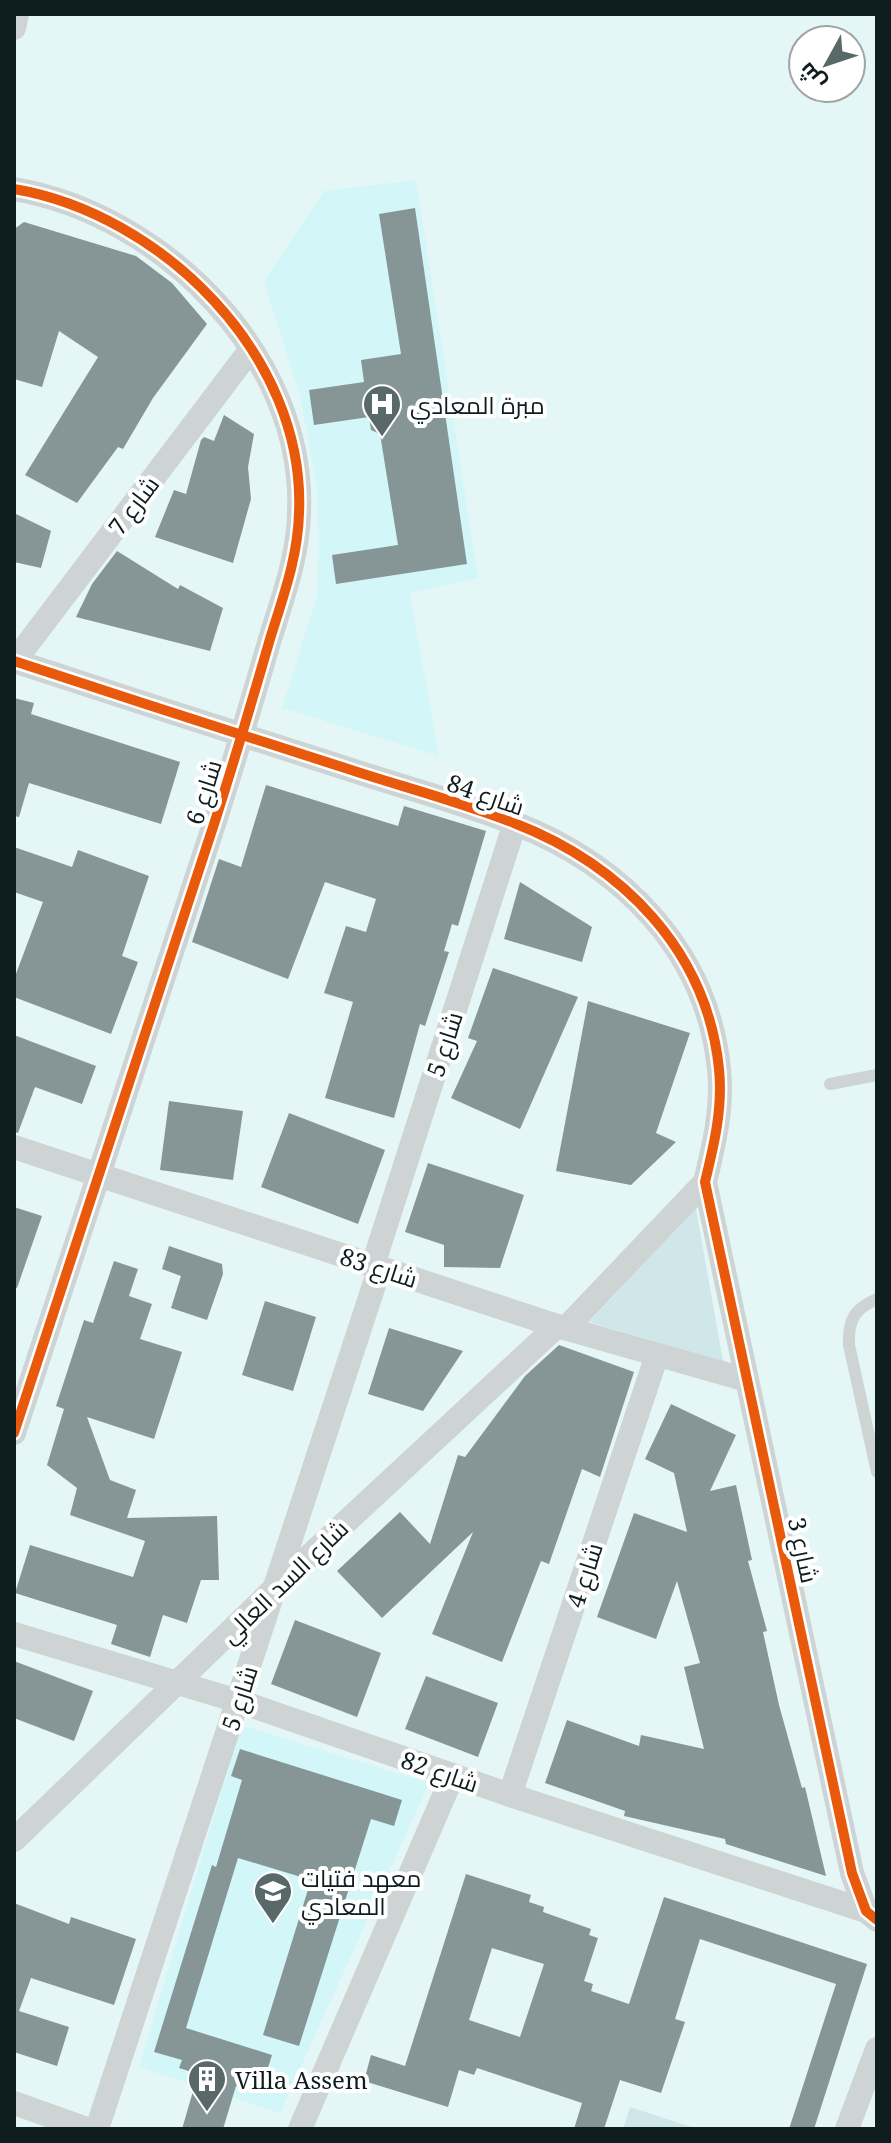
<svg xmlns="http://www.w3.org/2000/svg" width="891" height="2143" viewBox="0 0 891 2143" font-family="'Noto Serif',Cairo,serif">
<rect width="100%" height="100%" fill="#e5f6f7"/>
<g fill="#d3f6f8">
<polygon points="416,180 478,578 410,593 439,756 282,708 317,596 319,540 316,480 300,396 264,281 324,191"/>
<polygon points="241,1725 429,1783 280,2113 139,2067"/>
</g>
<g fill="#cfe7e8">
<polygon points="696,1209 723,1361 589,1322"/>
<polygon points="630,2107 698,2129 623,2129"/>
</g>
<g fill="#869697" fill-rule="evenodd">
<polygon points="415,208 467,564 336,584 332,555 398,545 380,434 371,430 369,417 314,425 309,390 364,382 361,360 401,354 379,214"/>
<polygon points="24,222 136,256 172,283 207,324 153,398 123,449 118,447 77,503 25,475 98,357 59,331 42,387 14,379 14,229"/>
<polygon points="224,415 254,434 248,467 251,499 233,563 155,537 174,490 186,494 201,440 204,437 214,441"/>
<polygon points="14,513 51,531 41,568 14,562"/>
<polygon points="117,551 178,589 180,585 223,608 210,651 76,617 92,584"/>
<polygon points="14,698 34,703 31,714 180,762 161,824 29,783 19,817 14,816"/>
<polygon points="266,785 398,826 404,806 486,831 458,926 452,924 444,951 449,952 425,1026 420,1024 394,1118 325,1098 353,1002 324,993 346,926 366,932 376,899 325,882 288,979 192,942 219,859 241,867"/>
<polygon points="14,847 72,867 78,850 149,876 122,956 138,962 111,1034 14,997 14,979 43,902 14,892"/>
<polygon points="520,882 592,927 582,962 504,939"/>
<polygon points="493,968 578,997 520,1129 451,1098 477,1041 468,1038"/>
<polygon points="588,1001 690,1033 656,1133 676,1142 631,1185 556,1171"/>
<polygon points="14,1035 96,1066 82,1104 35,1087 18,1133 14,1132"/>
<polygon points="169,1101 243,1111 233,1180 160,1170"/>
<polygon points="289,1113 385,1150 358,1224 261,1187"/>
<polygon points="428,1163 524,1195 500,1268 444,1267 444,1245 405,1232"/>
<polygon points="14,1207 42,1216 17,1288 14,1287"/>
<polygon points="169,1246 222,1264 223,1274 207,1320 171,1308 181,1276 162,1269"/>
<polygon points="114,1261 138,1269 129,1296 152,1304 140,1339 182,1352 154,1439 87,1417 110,1480 136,1490 127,1518 217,1516 219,1580 201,1580 187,1623 163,1615 150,1657 111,1644 117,1625 15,1593 30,1545 133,1577 145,1541 70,1515 77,1488 47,1465 64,1409 56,1406 84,1320 93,1323"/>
<polygon points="265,1301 316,1317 293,1391 242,1375"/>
<polygon points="389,1328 463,1351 423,1411 368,1394"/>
<polygon points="559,1345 634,1372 600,1477 582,1469 549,1564 541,1561 502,1662 432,1634 473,1532 382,1618 337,1571 400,1512 430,1544 458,1455 465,1457 525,1376"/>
<polygon points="671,1404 736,1435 710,1491 736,1485 752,1560 748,1561 767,1631 763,1632 779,1705 802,1788 805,1787 826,1876 726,1844 725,1839 624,1816 625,1811 545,1783 567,1720 639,1746 641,1735 704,1749 684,1667 700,1663 677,1581 656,1639 597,1617 634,1513 687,1532 674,1473 645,1459"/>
<polygon points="295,1620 381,1653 357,1717 271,1684"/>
<polygon points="14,1661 93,1691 74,1741 14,1718"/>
<polygon points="426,1676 498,1703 478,1757 405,1729"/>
<polygon points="240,1749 402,1800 394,1826 371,1819 299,2046 263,2035 311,1880 238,1858 186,2028 272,2055 260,2093 236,2086 223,2129 182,2129 198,2074 179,2068 182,2060 154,2052 212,1865 216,1867 242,1780 231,1776"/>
<path d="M466,1874L531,1895L529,1902L544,1907L543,1912L591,1929L589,1935L598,1938L584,1981L593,1984L591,1991L629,2004L664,1897L867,1964L814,2129H789L836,1984L700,1939L675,2019L685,2022L661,2093L620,2080L604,2129H574L582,2103L477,2068L474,2075L459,2070L448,2107L364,2081L371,2055L405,2066ZM492,1948L544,1964L520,2037L469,2020Z"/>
<polygon points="14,1903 69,1924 71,1917 136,1939 114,2005 31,1978 19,2011 69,2027 57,2066 14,2052"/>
</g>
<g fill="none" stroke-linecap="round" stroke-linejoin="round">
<g stroke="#ced3d3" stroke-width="12">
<polyline points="830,1084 877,1075"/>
<path d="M877,1299C854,1309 848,1320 849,1345L877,1472"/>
</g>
<g stroke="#ced3d3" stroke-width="24">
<polyline points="14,28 17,14"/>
<path d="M14,189C162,214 306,356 299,513C298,557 283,597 270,639C253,698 235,758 216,818C150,1023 82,1228 14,1433"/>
<path d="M14,661C123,697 233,732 342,767C399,786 458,801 514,823C622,865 707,950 719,1069C723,1108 714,1145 705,1182L852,1873L866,1911L877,1920"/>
<polyline points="14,662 251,349"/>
<polyline points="14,1147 557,1326 747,1380"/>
<polyline points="373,1265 515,823"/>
<polyline points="566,1328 705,1182"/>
<polyline points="14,1634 238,1701 510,1795 866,1911"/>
<polyline points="510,1795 657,1355"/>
<polyline points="14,1840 276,1587 557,1326"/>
<polyline points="14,2103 87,2129"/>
<polyline points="97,2129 380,1267"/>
<polyline points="300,2129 453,1775"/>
<polyline points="847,2129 877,2049"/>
</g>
<g stroke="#fff" stroke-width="15">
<g id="cycleway">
<path d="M14,189C162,214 306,356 299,513C298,557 283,597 270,639C253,698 235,758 216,818C150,1023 82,1228 14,1433"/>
<path d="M14,661C123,697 233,732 342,767C399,786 458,801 514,823C622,865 707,950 719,1069C723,1108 714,1145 705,1182L852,1873L866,1911L877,1920"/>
</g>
</g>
<use href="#cycleway" stroke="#e8590c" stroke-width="10"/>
</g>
<defs>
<g id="hospital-pin" transform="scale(2)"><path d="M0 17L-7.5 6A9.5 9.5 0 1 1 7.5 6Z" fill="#596969" stroke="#fff"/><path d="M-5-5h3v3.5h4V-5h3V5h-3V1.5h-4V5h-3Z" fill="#fff"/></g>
<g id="school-pin" transform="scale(2)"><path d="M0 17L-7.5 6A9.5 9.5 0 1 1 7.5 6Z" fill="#596969" stroke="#fff"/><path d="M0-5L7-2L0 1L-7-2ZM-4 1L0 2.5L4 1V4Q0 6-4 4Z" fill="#fff"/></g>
<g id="building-pin" transform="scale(2)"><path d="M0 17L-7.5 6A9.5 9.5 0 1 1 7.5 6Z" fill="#596969" stroke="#fff"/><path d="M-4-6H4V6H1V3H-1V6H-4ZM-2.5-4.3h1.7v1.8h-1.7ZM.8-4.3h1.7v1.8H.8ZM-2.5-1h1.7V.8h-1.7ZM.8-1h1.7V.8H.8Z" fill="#fff"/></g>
</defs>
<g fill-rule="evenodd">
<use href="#hospital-pin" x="382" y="404"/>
<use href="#school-pin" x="273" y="1891"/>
<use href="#building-pin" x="207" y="2079"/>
</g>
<g text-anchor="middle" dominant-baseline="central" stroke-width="8" stroke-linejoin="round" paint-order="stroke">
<g font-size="24" fill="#0e1d1d" stroke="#fff" text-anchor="start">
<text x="410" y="404">مبرة المعادي</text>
<text x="301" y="1877">معهد فتيات<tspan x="301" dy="28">المعادي</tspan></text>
<text x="235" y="2079">Villa Assem</text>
</g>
<g font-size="24" fill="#0e1d1d" stroke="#fff">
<text transform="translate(133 505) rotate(-53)">شارع 7</text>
<text transform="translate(203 792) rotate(-72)">شارع 6</text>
<text transform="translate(486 794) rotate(19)">شارع 84</text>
<text transform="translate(444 1044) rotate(-72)">شارع 5</text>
<text transform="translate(379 1267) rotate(18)">شارع 83</text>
<text transform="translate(804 1550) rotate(78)">شارع 3</text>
<text transform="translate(584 1575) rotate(-72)">شارع 4</text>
<text transform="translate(284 1581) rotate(-44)">شارع السد العالي</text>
<text transform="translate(239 1698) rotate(-72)">شارع 5</text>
<text transform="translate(440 1771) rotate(19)">شارع 82</text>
</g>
</g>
<rect width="891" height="2143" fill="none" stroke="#0e1d1d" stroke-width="32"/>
<g transform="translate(827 64) rotate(230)"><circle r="38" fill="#ffffff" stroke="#9fa5a5" stroke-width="2"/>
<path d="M0-6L14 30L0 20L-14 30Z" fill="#596969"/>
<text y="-12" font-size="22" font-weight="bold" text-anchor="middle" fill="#0e1d1d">ش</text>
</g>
</svg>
